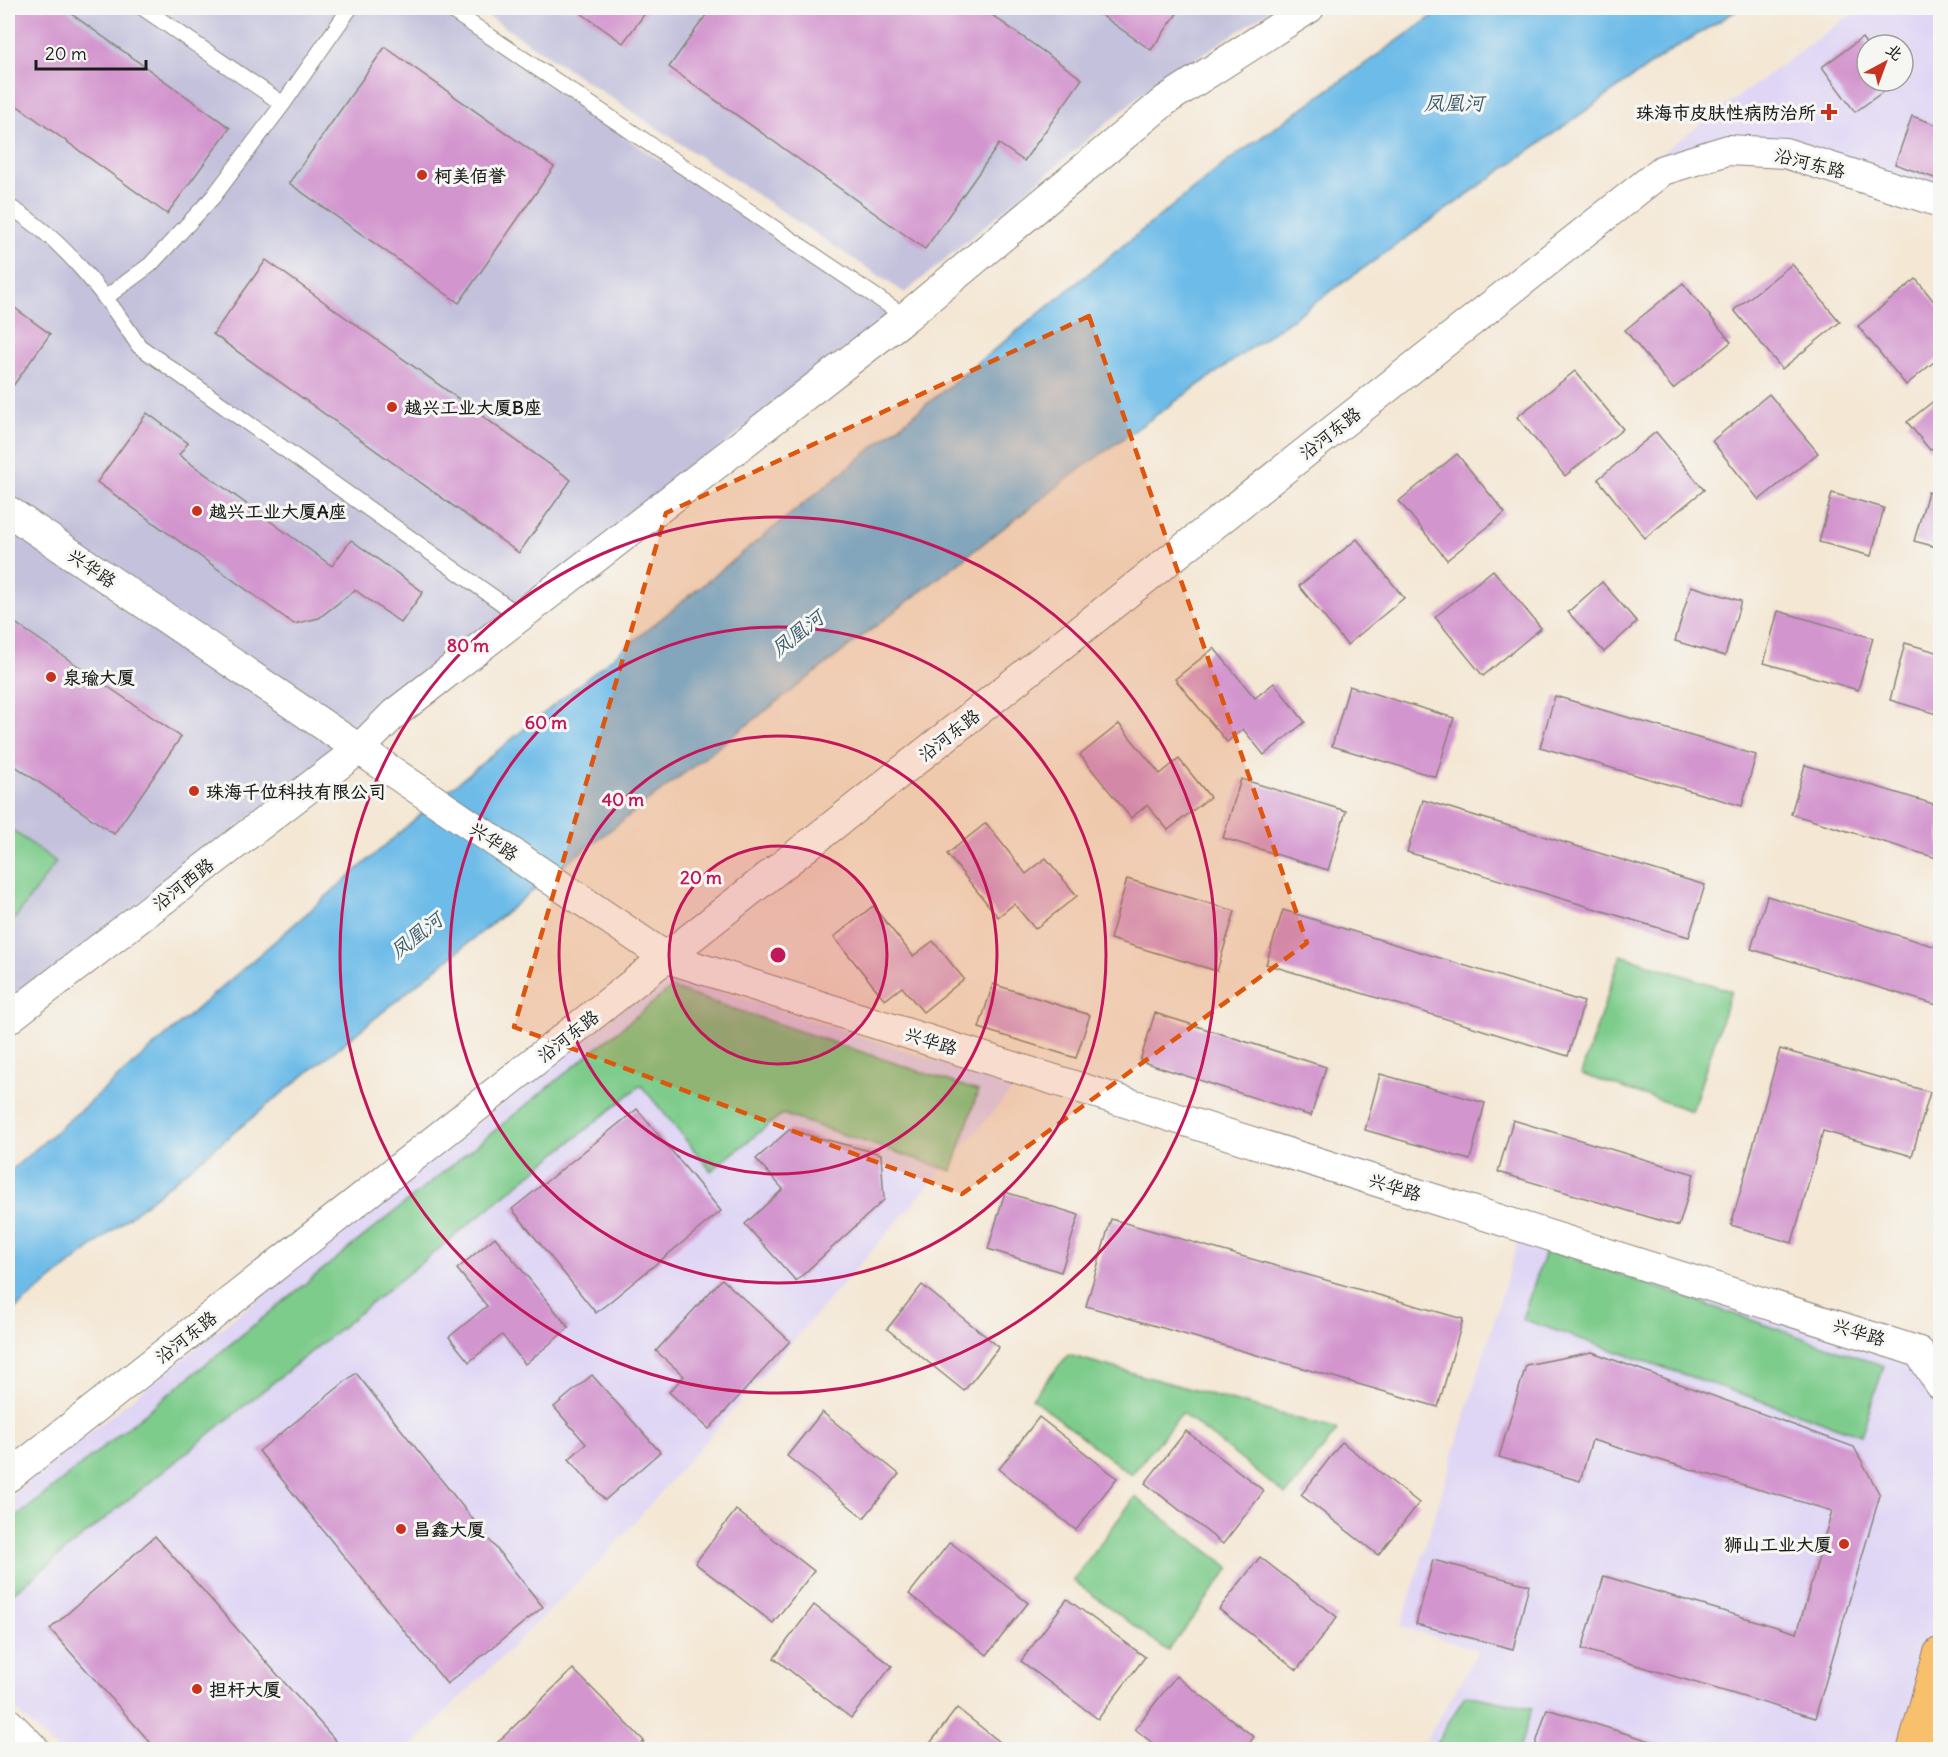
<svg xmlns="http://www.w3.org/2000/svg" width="1948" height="1757" viewBox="0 0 1948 1757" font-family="Delius,'LXGW WenKai TC',sans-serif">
<rect width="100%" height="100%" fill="#f6f6f2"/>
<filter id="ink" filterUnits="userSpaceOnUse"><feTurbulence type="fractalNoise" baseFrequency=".0167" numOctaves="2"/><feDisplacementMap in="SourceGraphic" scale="12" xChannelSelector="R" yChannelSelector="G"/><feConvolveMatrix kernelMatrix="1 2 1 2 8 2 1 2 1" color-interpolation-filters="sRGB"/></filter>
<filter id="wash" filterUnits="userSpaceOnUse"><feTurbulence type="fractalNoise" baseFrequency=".008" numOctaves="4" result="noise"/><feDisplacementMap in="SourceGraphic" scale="24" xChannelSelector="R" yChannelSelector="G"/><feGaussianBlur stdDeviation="1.35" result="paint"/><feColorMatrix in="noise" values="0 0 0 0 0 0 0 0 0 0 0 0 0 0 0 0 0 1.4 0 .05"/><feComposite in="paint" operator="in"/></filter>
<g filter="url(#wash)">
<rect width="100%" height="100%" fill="#f4e7d4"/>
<g fill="#dfd5f5" fill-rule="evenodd">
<path d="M1859,8H1940V191L1787,142L1644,166ZM1867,45H1903V81H1867Z"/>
<polygon points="667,973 1015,1087 605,1556 408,1749 57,1749 8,1703 8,1498"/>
<polygon points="1522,1228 1919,1352 1940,1384 1940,1651 1913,1749 1421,1749 1479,1650 1401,1627"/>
</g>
<g fill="#c3c1db">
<polygon points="8,8 434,8 888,314 509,616 8,1005"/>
<polygon points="476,8 1274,8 1144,92 905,293"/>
</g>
<g fill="#7ecc8c" stroke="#4d7454" stroke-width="1.5">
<polygon points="8,827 56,862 8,928"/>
<polygon points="1621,955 1731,991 1692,1111 1581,1074"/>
<polygon points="671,988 978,1091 952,1171 782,1114 711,1171 641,1085 8,1597 8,1524"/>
<polygon points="1546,1249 1884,1366 1861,1435 1522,1319"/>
<polygon points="1068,1355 1338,1430 1286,1495 1182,1413 1131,1475 1032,1398"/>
<polygon points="1135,1497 1230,1568 1168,1651 1073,1580"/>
<polygon points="1465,1695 1532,1708 1519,1749 1433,1749"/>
</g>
<polygon fill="#6dbbe8" stroke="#446c82" stroke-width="1.5" points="1444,8 1741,8 1670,51 1083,467 562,867 8,1315 8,1173 450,789 1228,161"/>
<g id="blocks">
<g fill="#d395ce">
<polygon points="8,8 63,8 230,128 167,214 8,99"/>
<polygon points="574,8 649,8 623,43"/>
<polygon points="711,8 982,8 1082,79 1024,161 999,144 925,249 669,67"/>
<polygon points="1091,8 1181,8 1151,50"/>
<polygon points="1862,38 1867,45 1867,81 1895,83 1855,112 1822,67"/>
<polygon points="385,47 554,167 459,303 289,183"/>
<polygon points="1912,116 1940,126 1940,180 1895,164"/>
<polygon points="266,260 571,480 519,553 213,334"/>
<polygon points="1792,264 1840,322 1782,369 1734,310"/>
<polygon points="1916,279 1940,309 1940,357 1906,385 1858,326"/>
<polygon points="1683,283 1731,342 1673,389 1625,330"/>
<polygon points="8,303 50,334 8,393"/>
<polygon points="1575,371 1623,429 1565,476 1517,417"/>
<polygon points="1769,394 1818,453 1759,500 1712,441"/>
<polygon points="1940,396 1940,442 1930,450 1907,422"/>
<polygon points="147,413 188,443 179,455 332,566 351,540 423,592 401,623 355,590 319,618 294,624 97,482"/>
<polygon points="1656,432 1704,490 1645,538 1598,479"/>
<polygon points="1457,454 1505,513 1447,560 1399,501"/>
<polygon points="1928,492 1940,496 1940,548 1914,541"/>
<polygon points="1832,493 1884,508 1871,556 1819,542"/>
<polygon points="1357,539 1404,598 1347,645 1299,586"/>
<polygon points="1493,570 1541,628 1483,676 1435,617"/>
<polygon points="1602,582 1637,622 1604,652 1568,612"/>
<polygon points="1691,586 1741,601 1725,656 1675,641"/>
<polygon points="1778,611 1873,638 1858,690 1764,663"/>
<polygon points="8,618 181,737 114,834 8,761"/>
<polygon points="1905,643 1940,653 1940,715 1890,700"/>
<polygon points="1214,648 1255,698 1274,683 1305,722 1264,755 1243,729 1227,742 1175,679"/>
<polygon points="1349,686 1454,718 1436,777 1332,746"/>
<polygon points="1555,696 1756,755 1742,806 1540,747"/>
<polygon points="1119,724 1160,774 1179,759 1210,797 1168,830 1147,805 1131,818 1080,755"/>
<polygon points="1805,765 1940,806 1940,859 1791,814"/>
<polygon points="1241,779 1346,811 1328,870 1223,838"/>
<polygon points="1423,800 1705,885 1689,937 1407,852"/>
<polygon points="986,823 1026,874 1046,858 1077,896 1035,929 1014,904 998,917 947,854"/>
<polygon points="1127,879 1235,911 1217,971 1110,939"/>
<polygon points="1767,896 1940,948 1940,1006 1751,949"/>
<polygon points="873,906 913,956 933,941 964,979 923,1012 902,987 885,1000 834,937"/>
<polygon points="1283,910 1584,1002 1568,1056 1266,964"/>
<polygon points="993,984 1090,1015 1076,1058 979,1028"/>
<polygon points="1155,1013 1326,1067 1311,1116 1140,1061"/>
<polygon points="1780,1049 1930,1092 1912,1156 1823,1131 1792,1243 1731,1225"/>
<polygon points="1380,1074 1485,1103 1470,1160 1365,1130"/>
<polygon points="637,1109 721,1211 596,1313 512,1209"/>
<polygon points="1513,1120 1694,1174 1679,1226 1498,1172"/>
<polygon points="789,1130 881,1154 884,1200 796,1281 745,1224 783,1189 756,1159"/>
<polygon points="1005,1192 1079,1215 1061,1272 988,1249"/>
<polygon points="1111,1219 1463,1319 1438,1407 1086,1306"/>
<polygon points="495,1237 569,1328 525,1364 502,1335 469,1362 449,1337 487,1306 457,1269"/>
<polygon points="722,1279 790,1341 709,1429 669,1392 684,1376 656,1351"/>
<polygon points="922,1285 999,1347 964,1391 887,1329"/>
<polygon points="1592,1352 1854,1447 1880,1495 1815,1718 1582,1649 1604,1576 1797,1633 1832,1511 1592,1440 1580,1481 1499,1457 1526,1365"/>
<polygon points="356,1373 543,1607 447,1684 259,1451"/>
<polygon points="592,1375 660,1452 605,1500 569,1459 586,1444 554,1407"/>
<polygon points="822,1412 899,1474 864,1518 787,1456"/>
<polygon points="1039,1417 1117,1478 1076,1530 999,1469"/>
<polygon points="1186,1431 1264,1491 1223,1544 1145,1483"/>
<polygon points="1342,1442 1419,1503 1378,1555 1301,1495"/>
<polygon points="736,1510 814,1571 773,1623 695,1563"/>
<polygon points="155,1536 344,1750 157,1750 50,1629"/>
<polygon points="950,1542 1028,1603 987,1655 909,1594"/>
<polygon points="1260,1557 1337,1617 1297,1670 1219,1609"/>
<polygon points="1433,1560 1529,1585 1513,1649 1416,1624"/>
<polygon points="1067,1599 1145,1657 1098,1719 1021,1661"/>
<polygon points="814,1605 892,1666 851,1718 774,1658"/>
<polygon points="573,1669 644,1741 636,1750 501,1750 496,1744"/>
<polygon points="1176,1676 1254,1737 1244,1750 1161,1750 1135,1729"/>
<polygon points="957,1708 1010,1750 925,1750"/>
<polygon points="1547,1709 1676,1749 1675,1750 1534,1750"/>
</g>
</g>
</g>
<g filter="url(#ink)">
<use href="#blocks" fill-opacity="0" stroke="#888278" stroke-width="1.5"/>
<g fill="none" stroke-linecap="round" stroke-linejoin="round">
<g stroke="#888278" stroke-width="17">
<g id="lane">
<polyline points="448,8 906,317"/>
<polyline points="283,104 350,8"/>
<path d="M8,206C62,237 105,294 139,346L520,616"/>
<polyline points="105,298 150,265 213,197 283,104 143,8"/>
</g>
</g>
<g stroke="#888278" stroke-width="32">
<g id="street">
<polyline points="8,511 667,958 1901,1346 1919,1352 1940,1384"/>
<polyline points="8,1019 359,749 394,714 906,317 1166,100 1309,8"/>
<polyline points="8,1477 1663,170 1728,150 1785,153 1940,202"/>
<polyline points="8,1723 35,1750"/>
</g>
</g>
<g stroke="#888278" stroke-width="35">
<polyline id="primary" points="1914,1750 1940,1654"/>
</g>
<use href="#lane" stroke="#fff" stroke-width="15"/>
<use href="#street" stroke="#fff" stroke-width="30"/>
<use href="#primary" stroke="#f8bf6c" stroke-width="33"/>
</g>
</g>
<path fill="#de560d" fill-opacity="0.2" stroke="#de560d" stroke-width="4.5" stroke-dasharray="12 8" stroke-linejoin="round" d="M1089,316L1307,943L962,1194L514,1027L666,513Z"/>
<circle cx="778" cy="955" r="109" fill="#c2185b" fill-opacity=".12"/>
<g fill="none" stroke="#c2185b" stroke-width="3">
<circle cx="778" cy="955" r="109"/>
<circle cx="778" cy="955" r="219"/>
<circle cx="778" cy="955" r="328"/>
<circle cx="778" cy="955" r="438"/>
</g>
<g fill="#c8321e" stroke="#f6f6f2" stroke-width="2">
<path d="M1826 103h6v6h6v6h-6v6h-6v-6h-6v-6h6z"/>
<circle cx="422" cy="175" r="6"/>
<circle cx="392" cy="407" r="6"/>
<circle cx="197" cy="511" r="6"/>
<circle cx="51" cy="677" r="6"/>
<circle cx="194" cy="791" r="6"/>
<circle cx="401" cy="1529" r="6"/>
<circle cx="1844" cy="1544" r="6"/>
<circle cx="197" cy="1689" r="6"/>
</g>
<g text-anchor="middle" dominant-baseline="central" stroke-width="6" stroke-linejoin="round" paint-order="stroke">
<g font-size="18" font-weight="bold" fill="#1c1c1c" stroke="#f6f6f2" text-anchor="start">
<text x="1816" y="112" text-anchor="end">珠海市皮肤性病防治所</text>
<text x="434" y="175">柯美佰誉</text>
<text x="404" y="407">越兴工业大厦B座</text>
<text x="209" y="511">越兴工业大厦A座</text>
<text x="63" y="677">泉瑜大厦</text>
<text x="206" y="791">珠海千位科技有限公司</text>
<text x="413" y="1529">昌鑫大厦</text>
<text x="1832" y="1544" text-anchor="end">狮山工业大厦</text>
<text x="209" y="1689">担杆大厦</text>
</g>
<g font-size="18" fill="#1c1c1c" stroke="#f6f6f2">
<text transform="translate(1810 163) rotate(14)">沿河东路</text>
<text transform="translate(1330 433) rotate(-38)">沿河东路</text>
<text transform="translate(92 568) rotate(34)">兴华路</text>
<text transform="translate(949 735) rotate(-38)">沿河东路</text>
<text transform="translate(494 841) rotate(34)">兴华路</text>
<text transform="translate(183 884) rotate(-38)">沿河西路</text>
<text transform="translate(568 1036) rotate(-38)">沿河东路</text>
<text transform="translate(931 1041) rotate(17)">兴华路</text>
<text transform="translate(1395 1187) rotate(17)">兴华路</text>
<text transform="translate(1859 1332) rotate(17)">兴华路</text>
<text transform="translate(186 1337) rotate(-38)">沿河东路</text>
</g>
<g font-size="20" font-style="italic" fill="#3c5c6e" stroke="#f6f6f2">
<text x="1454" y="102">凤凰河</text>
<text transform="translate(797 633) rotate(-38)">凤凰河</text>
<text transform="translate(416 935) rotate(-38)">凤凰河</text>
</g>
</g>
<circle cx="778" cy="955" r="9" fill="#c2185b" stroke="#f6f6f2" stroke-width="3"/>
<g font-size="18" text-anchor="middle" font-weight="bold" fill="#c2185b" stroke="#f6f6f2" stroke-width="6" stroke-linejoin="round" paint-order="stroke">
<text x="468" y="652">80 m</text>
<text x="546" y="729">60 m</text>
<text x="623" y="806">40 m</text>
<text x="701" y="884">20 m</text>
</g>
<rect width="1948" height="1757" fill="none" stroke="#f6f6f2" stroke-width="30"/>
<g transform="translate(1885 63) rotate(41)"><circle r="28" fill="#f6f6f2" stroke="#9f9f9c" stroke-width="1.5"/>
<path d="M0-4.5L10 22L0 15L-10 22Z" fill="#c8321e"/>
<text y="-9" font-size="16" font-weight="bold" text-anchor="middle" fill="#1c1c1c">北</text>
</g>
<path d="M36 60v9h110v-9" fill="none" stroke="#1c1c1c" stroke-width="3"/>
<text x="45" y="60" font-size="18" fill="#1c1c1c" stroke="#f6f6f2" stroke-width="4.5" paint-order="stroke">20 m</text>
</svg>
